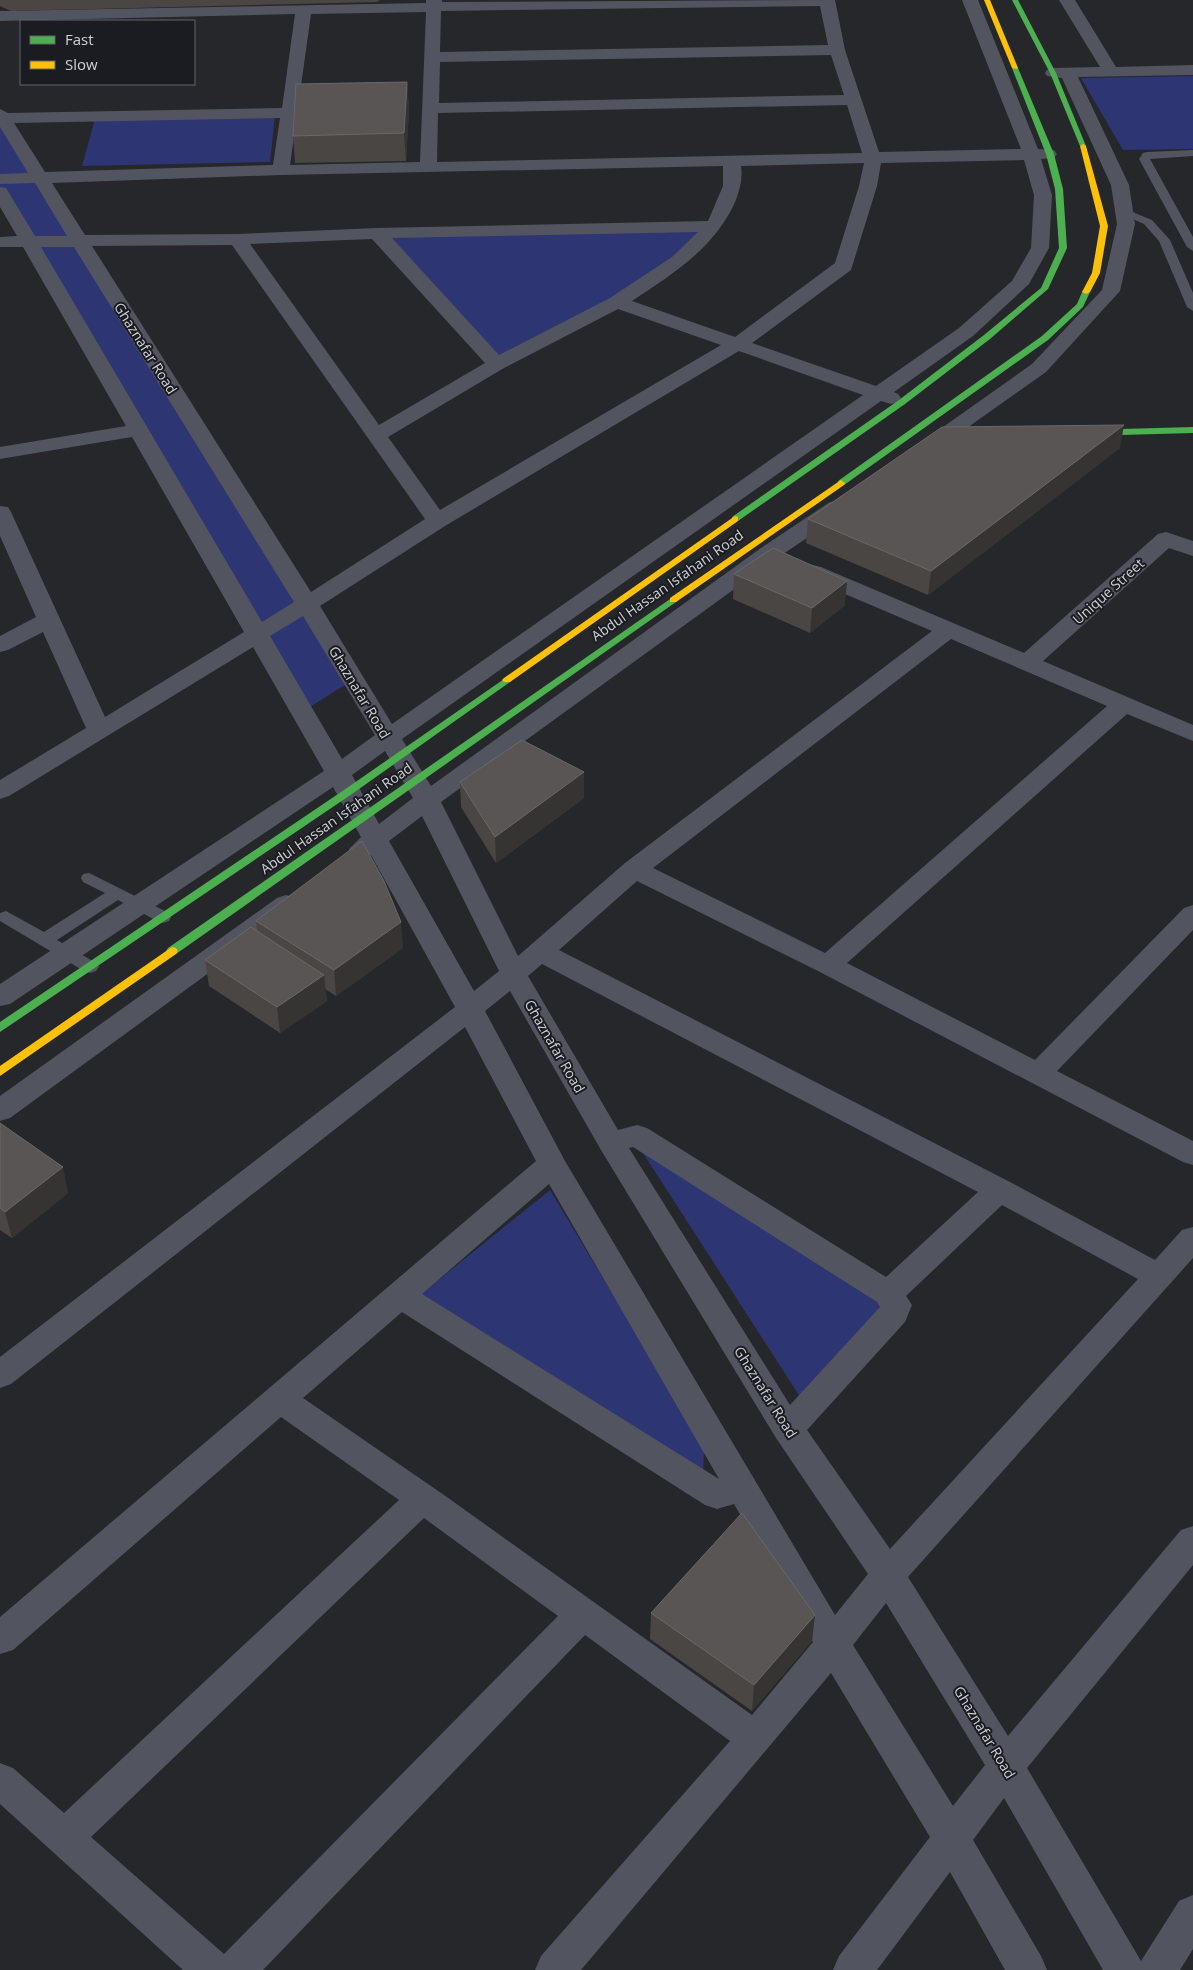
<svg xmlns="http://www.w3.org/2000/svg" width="1193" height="1970" viewBox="0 0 1193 1970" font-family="'Open Sans',sans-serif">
<rect width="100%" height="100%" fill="#26272a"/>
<g fill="#2d3573">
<polygon points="1193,76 1193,149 1123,150 1081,78"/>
<polygon points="275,116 270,162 82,166 95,119"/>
<polygon points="0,121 353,680 302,712 0,191"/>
<polygon points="714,226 679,261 497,364 377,233"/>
<polygon points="634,1139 886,1308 804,1403"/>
<polygon points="550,1190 704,1446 703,1476 416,1298"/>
</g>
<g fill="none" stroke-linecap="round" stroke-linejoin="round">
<g fill="#52555f" fill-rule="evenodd">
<polygon points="1193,150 1193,156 1150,159 1193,237 1193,251 1187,247 1139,159 1143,153 1147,152"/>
<polygon points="1125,209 1152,220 1170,240 1193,293 1193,311 1187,307 1159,241 1144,224 1121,214 1119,212 1121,210"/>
<polygon points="89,873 169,913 171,917 169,921 163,923 157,921 118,900 57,940 96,963 99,967 96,971 90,973 84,971 0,921 0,913 6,911 44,932 105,893 83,882 81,878 83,874"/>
</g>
<g fill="#52555f" fill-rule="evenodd">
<path d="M426,0H442V2L835,0L845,50L879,152L1021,149L962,0H978L1038,149L1054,150L1057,154L1054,158L1041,159L1052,195L1049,248L1029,284L973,336L894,392L898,394L901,398L898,402L891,404L881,401L402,739L431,786L761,548L830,502L838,501L846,502L849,507L846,512L777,558L441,802L518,956L625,863L932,631L805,577L802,572L805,567L813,565L821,567L1024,653L1158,534L1166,532L1193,541V556L1169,548L1043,661L1193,725V741L1127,714L847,963L1035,1060L1184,908L1193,905V930L1057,1071L1193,1141V1165L1183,1162L818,971L637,881L559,950L1010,1182L1155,1260L1182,1230L1193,1227V1258L908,1577L1008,1736L1181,1530L1193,1526V1565L1027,1768L1141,1961L1179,1901L1193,1895V1949L1180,1970H1103L1004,1798L973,1840L1041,1956L1047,1970H1005L950,1872L877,1970H833L839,1956L930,1837L831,1673L581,1970H535L541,1956L730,1741L585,1635L263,1970H183L0,1804V1763L13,1768L64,1813L399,1500L281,1417L13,1650L0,1654V1617L536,1161L465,1027L11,1384L0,1388V1357L455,1007L371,855L362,857L353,855L349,849L361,837L333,787L10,1004L0,1006V984L324,771L253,647L9,796L0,799V780L86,728L43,632L8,650L0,652V636L36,617L0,536V506L8,507L11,512L105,717L244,632L132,437L0,459V447L126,426L23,247H0V237L17,236L0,207V187L6,188L35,236H67L35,183L0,184V174L28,173L0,127V109L8,113L282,108L295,14L0,21V11L426,3ZM820,6L828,45L440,52L441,11ZM426,12L420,162L290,165L311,14ZM831,55L844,95L439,103L440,62ZM847,105L862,153L437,162L438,113ZM280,118L273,165L45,172L14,123ZM1024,160L1034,195L1031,248L1012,281L959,328L876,386L752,343L851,270L877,186L881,163ZM864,163L859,186L835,263L735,337L632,301C674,273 715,248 736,200C740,189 743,177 741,166ZM723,166V186L708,221L377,228L237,234L85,235L52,183L281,175ZM698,232L672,257L610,298L499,355L392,238ZM372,239L485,363L379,425L250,244ZM232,245L425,519L311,592L92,246ZM41,247H74L294,602L262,622ZM618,309L721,345L440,510L388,437L504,368ZM739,351L863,395L392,724L320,606L445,526ZM303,616L375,735L342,759L270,636ZM951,639L1107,706L825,953L653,868ZM385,751L413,798L379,824L352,775ZM422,816L499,971L474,991L389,841ZM542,964L978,1192L886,1277L647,1128L637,1125L618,1130L528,976ZM510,991L601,1150L776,1438L868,1574L835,1615L565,1161L485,1011ZM633,1147L877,1302L880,1307L790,1405L629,1148ZM549,1184L719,1479L422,1294ZM1002,1205L1138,1279L890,1549L807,1430L905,1322L912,1305L906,1296ZM402,1312L705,1505L717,1509L734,1504L813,1642L752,1715L444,1495L303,1398ZM424,1518L558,1616L224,1954L91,1837ZM886,1603L985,1765L953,1806L853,1645Z"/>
<polygon points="1059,0 1075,0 1116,67 1193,65 1193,75 1078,77 1129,185 1135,224 1120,291 1046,372 933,452 926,454 919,452 916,448 919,444 1032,364 1102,290 1117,224 1111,185 1062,78 1047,76 1045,73 1047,70 1053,68 1100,67"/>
<polygon points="286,895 295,898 299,904 295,910 10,1118 0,1121 0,1096 277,898"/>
</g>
<g fill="#4caf50" fill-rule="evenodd">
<polygon points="1012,0 1018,0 1056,73 1086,146 1085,147 1080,146 1050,73"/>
<polygon points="1015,66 1018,68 1054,154 1063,189 1067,248 1048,289 990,339 905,404 738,521 732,521 732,517 899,400 984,335 1041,288 1059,248 1055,189 1046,154 1012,68"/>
<polygon points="1083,290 1090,292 1083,307 1048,340 844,485 838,485 838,481 1042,336 1077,304"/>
<polygon points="1193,427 1193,433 1085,436 1081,433 1085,430"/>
<polygon points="673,597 678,600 676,602 176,954 168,954 166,951 168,948"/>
<polygon points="507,677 512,680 510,682 352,794 0,1032 0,1022 344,790"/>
</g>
<g fill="#ffc107" fill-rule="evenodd">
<polygon points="984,0 990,0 1018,68 1017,69 1012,68"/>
<polygon points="1083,144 1086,146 1108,226 1100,273 1090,292 1086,294 1082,292 1092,273 1100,226 1080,146"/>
<polygon points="841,480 845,483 844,485 676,602 670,602 670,598"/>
<polygon points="735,516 738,517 738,521 510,682 504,682 502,680 504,678"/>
<polygon points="172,947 176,948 178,951 176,954 0,1076 0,1066"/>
</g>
</g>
<g fill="#494644">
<polygon points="0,0 380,0 377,2 11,11 0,6"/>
<polygon points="407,82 409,109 406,161 295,163 293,136"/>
<polygon points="1120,448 928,595 806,543 808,519"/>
<polygon points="734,574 845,605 810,633 733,599"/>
<polygon points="460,782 584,798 496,863 461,807"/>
<polygon points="256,921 403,948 336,996 325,989 327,1001 280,1033 209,986 205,960 257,931"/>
<polygon points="0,1123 68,1193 12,1238 0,1230"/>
<polygon points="651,1613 815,1615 812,1641 752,1711 650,1639"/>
</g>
<g fill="#353433">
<polygon points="407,82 409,109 406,161 404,133"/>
<polygon points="1124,425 1120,448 928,595 931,571"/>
<polygon points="847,581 845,605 810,633 812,608"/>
<polygon points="584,772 584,798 496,863 495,837"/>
<polygon points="401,922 403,948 336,996 334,970"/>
<polygon points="324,975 327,1001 280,1033 277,1007"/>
<polygon points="63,1167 68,1193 12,1238 5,1212"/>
<polygon points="815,1615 812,1641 752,1711 754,1685"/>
</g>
<g fill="#585554" stroke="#6a6968">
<polygon points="407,82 404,133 293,136 296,84"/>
<polygon points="1124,425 931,571 808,519 942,427"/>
<polygon points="773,548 847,581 812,608 734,574"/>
<polygon points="522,740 584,772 495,837 460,782"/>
<polygon points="362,841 384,881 401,922 334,970 256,921"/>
<polygon points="251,927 324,975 277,1007 205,960"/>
<polygon points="0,1123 63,1167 5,1212 0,1208"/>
<polygon points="742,1513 815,1615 754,1685 651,1613"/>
</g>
<g text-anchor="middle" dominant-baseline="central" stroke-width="4" stroke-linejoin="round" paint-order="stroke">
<g font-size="14" fill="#d0d1d5" stroke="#1b1c22">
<text transform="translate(146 348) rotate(58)">Ghaznafar Road</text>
<text transform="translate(667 585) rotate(-35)">Abdul Hassan Isfahani Road</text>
<text transform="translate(1108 591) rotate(-42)">Unique Street</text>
<text transform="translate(360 692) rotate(59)">Ghaznafar Road</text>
<text transform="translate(336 818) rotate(-35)">Abdul Hassan Isfahani Road</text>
<text transform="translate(555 1046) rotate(60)">Ghaznafar Road</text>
<text transform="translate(766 1392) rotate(58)">Ghaznafar Road</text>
<text transform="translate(985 1732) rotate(59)">Ghaznafar Road</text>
</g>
</g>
<rect x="20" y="20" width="175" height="65" fill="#1b1c22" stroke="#63646a"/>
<rect x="30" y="36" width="25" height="8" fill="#4caf50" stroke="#63646a"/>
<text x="65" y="45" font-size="15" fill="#d0d1d5">Fast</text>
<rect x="30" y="61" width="25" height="8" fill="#ffc107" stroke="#63646a"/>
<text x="65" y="70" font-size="15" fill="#d0d1d5">Slow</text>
</svg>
